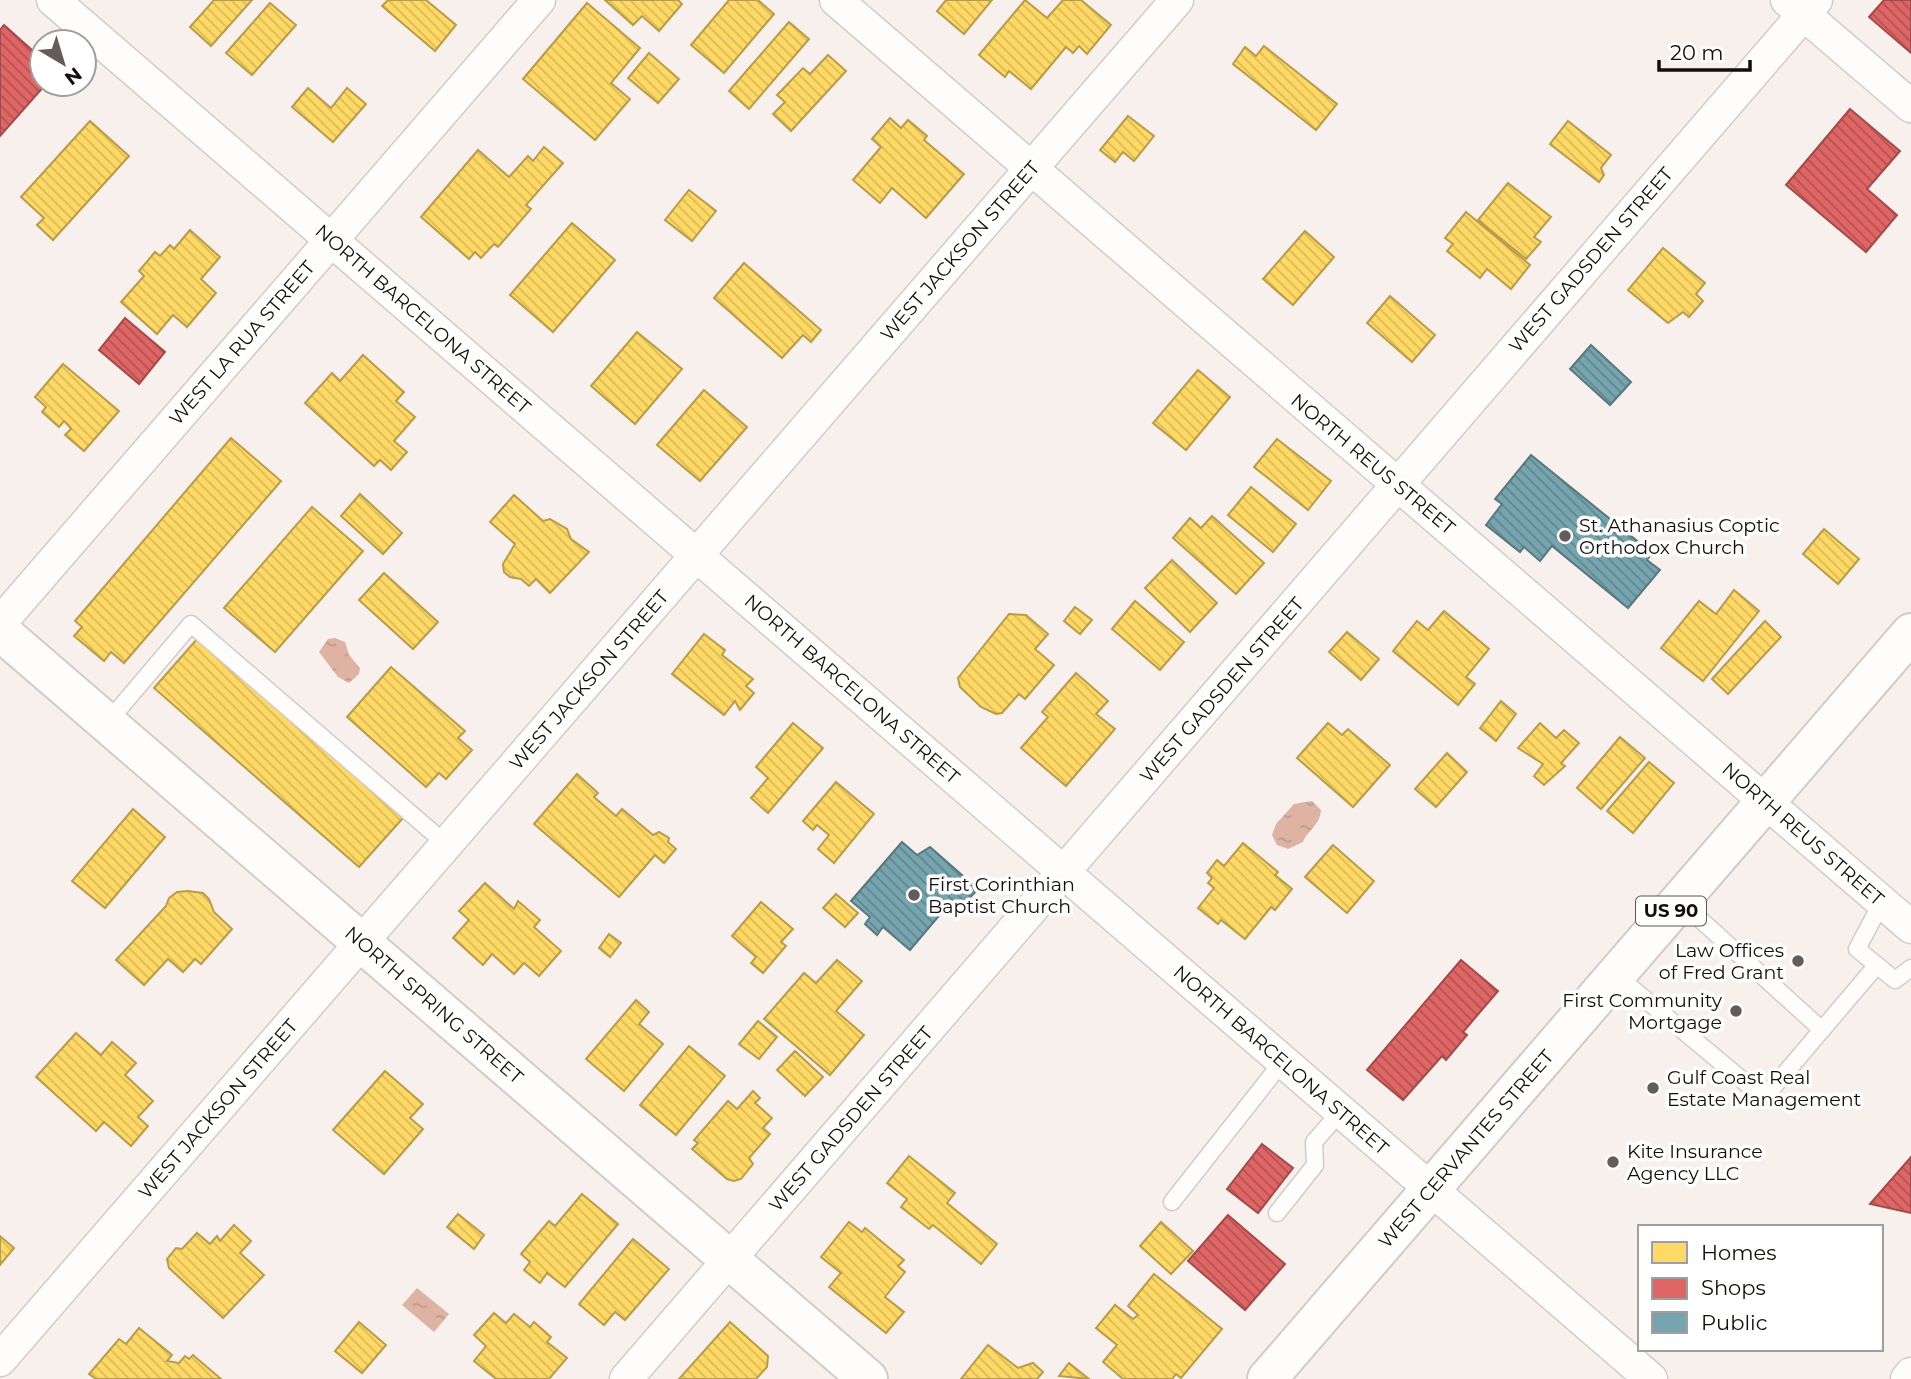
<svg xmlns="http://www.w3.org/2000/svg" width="1911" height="1379" viewBox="0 0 1911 1379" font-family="Montserrat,sans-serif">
<defs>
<pattern id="water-ripples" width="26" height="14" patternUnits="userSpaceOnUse" patternTransform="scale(1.75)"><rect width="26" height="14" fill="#deb3a3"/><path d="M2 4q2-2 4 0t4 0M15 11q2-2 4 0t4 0" fill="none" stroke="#be998b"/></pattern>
<pattern id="homes-back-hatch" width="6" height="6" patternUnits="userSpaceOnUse" patternTransform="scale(1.75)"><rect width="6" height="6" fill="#ffd966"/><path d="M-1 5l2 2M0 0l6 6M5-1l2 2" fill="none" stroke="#dab957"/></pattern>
<pattern id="shops-back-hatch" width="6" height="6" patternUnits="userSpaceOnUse" patternTransform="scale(1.75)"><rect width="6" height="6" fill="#e06666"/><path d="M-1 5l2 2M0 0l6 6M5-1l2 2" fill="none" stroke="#b45252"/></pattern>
<pattern id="public-back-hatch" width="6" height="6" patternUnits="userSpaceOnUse" patternTransform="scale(1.75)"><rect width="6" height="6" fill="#76a5af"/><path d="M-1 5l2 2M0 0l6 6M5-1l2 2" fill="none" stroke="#60858d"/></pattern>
</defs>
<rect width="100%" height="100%" fill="#f7f0ec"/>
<g fill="url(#water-ripples)">
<polygon points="335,638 345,642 349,655 360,668 359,674 349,683 338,677 319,652 328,639"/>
<path d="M1312,801L1321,810C1320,825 1308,830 1303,842L1288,849L1277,845L1272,835L1276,824L1294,804Z"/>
<polygon points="417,1288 449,1314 434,1332 402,1305"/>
</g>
<g fill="url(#homes-back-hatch)" stroke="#b99c4a" stroke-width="2">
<polygon points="214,0 252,0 211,46 190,27"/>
<polygon points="388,0 426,0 456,25 435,51 382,6"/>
<polygon points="605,0 678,0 682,4 659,31 642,16 633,25"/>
<polygon points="729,0 758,0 774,14 724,73 691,45"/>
<polygon points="946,0 992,0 964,34 937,11"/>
<polygon points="1025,0 1047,18 1063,0 1081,0 1111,25 1087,54 1079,46 1073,53 1066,47 1031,89 1009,71 1005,77 979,55"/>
<polygon points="270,3 296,25 252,75 226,53"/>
<polygon points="587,3 640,48 611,83 630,99 595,140 523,79"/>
<polygon points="789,22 809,39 749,109 729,91"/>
<polygon points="1264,46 1337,104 1316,130 1233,64 1245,47 1256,56"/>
<polygon points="649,53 679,79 658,103 628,78"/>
<polygon points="828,55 846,71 791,131 773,114 785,102 777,95 803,68 810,74"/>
<polygon points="308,88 331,108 347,88 366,104 333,142 292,107"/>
<polygon points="1128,116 1154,136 1134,161 1123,152 1115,162 1100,150"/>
<polygon points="890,118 901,128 908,120 927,136 924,140 964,174 926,218 892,188 880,203 853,180 881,147 872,139"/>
<polygon points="90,121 129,156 53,240 37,225 44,218 21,197"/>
<polygon points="1568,121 1611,155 1601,168 1604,175 1599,182 1550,144"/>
<polygon points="544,147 563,163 526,205 531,209 498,247 494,244 481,258 475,252 469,259 421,217 478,150 509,177 528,156 533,161"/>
<polygon points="1508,183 1551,217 1534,237 1541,242 1526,259 1478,220"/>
<polygon points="689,190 716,211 692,241 665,220"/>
<polygon points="1466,212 1530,265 1511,289 1487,269 1480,278 1447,251 1453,244 1445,238"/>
<polygon points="572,223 615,260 553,332 510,295"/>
<polygon points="190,230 220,257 201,279 216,293 187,327 173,315 157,334 121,302 144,276 139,271 155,252 160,256 170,245 174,249"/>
<polygon points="1305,231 1334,257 1293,305 1263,279"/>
<polygon points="1663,248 1705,283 1696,294 1703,301 1689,317 1683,312 1668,323 1628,290"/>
<polygon points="744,263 821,330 811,342 803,335 782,358 714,298"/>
<polygon points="1390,296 1435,335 1412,362 1367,323"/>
<polygon points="637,332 682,369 635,424 591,386"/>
<polygon points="363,355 404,392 396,401 415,417 394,441 407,452 391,470 380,460 374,466 305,403 332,373 340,381"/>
<polygon points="63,364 119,411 84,451 65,435 71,429 68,425 64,421 59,427 42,412 46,407 35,397"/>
<polygon points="1198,370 1230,397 1186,450 1153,423"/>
<polygon points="704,390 747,427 700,481 657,445"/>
<polygon points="231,438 281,481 124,663 111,652 104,661 74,636 82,627 75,621"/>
<polygon points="1277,439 1331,481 1308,510 1254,467"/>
<polygon points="1251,487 1296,524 1273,552 1228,515"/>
<polygon points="360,494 402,533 383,554 341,516"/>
<polygon points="514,495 543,521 550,519 567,529 571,539 589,552 550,593 536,579 529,586 521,579 510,577 504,572 503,564 515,544 490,522"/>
<polygon points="312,507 363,551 275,652 224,608"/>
<polygon points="1212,516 1264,563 1236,594 1173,538 1190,518 1201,528"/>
<polygon points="1824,529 1859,559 1838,584 1803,554"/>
<polygon points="1172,560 1217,603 1190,632 1145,588"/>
<polygon points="384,573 438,622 413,649 359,600"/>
<polygon points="1734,590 1759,611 1703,681 1661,648 1699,601 1716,614"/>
<polygon points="1135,601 1184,642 1160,670 1112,629"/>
<polygon points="1075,607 1092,620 1080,634 1064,621"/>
<polygon points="1444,611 1489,649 1466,677 1475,684 1458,705 1393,651 1417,621 1428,630"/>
<polygon points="1009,614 1026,615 1048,634 1035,649 1054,665 1025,699 1019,694 1002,713 996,714 981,707 960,687 958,678"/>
<polygon points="1765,621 1781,637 1728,694 1712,679"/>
<polygon points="1347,632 1379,659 1361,680 1329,652"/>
<polygon points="704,634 725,650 722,655 753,679 746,686 754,693 740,710 735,701 724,715 672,674"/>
<polygon points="198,638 403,818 359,867 154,688"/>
<polygon points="391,667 465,731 458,738 472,750 446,779 439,773 426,787 347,717"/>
<polygon points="1076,673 1108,701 1096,714 1115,729 1066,786 1021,748 1048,717 1042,712"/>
<polygon points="1501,701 1516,714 1496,741 1480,728"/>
<polygon points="793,723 823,748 768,813 751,798 768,778 756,767"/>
<polygon points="1328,723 1342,735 1348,729 1390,765 1353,807 1297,758"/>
<polygon points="1540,723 1556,738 1564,730 1579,743 1561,763 1565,766 1544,785 1534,776 1543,764 1518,748"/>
<polygon points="1620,737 1645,758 1601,809 1577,788"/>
<polygon points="1447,753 1467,772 1436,807 1415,789"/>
<polygon points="1649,762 1674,783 1633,833 1607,811"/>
<polygon points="577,774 598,793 594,797 616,816 622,809 653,835 659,832 669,838 668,842 676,849 664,863 655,855 619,897 534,824"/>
<polygon points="836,782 874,814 834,863 818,849 829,835 817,825 813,830 803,821"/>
<polygon points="133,809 165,837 105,908 72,881"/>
<polygon points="1243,843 1278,872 1275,875 1292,889 1275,910 1271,907 1245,939 1221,920 1218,924 1198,908 1214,888 1208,883 1212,878 1207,873 1217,860 1224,866"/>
<polygon points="1333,845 1374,881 1347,913 1305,877"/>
<polygon points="485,883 514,909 518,901 540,920 534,927 561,951 539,976 524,963 514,974 492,954 483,965 453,938 469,920 459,911"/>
<polygon points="188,891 203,893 209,899 214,912 232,929 201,964 195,959 183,972 168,959 144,985 116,960 166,906 169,898 177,892"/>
<polygon points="836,894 858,913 845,927 823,908"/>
<polygon points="761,902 793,929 781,942 786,946 763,973 751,963 756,957 732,936"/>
<polygon points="609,934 621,943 610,957 599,948"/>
<polygon points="837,960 862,981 836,1011 864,1035 830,1075 764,1019 804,973 816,983"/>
<polygon points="636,1000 649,1012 639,1024 663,1044 624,1091 586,1059"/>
<polygon points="758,1021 777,1037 759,1059 739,1044"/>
<polygon points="76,1033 101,1055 112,1042 136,1063 125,1075 153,1101 138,1117 148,1126 131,1146 104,1122 96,1131 36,1077"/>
<polygon points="689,1046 725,1076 676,1135 640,1105"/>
<polygon points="795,1051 823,1077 805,1096 777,1070"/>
<polygon points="385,1071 423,1104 410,1118 423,1129 384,1174 333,1130"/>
<polygon points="753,1091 760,1098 755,1103 772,1118 763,1128 770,1134 749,1158 753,1164 741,1179 734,1181 727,1179 692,1149 698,1143 694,1140 728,1101 737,1109"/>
<polygon points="909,1156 955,1193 947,1203 997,1244 981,1264 933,1225 929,1229 901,1207 907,1199 887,1183"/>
<polygon points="582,1194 618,1224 565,1287 547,1273 540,1283 524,1270 530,1262 521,1254 549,1221 555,1226"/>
<polygon points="458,1214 484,1235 474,1249 447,1227"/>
<polygon points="849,1222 862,1232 865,1228 904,1260 898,1266 905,1272 885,1297 904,1312 886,1333 829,1287 841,1273 821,1257"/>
<polygon points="1161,1222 1193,1251 1171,1274 1140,1246"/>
<polygon points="234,1225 251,1241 240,1253 264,1275 223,1318 169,1268 167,1259 176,1248 182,1249 197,1233 210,1244 217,1236 220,1241"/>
<polygon points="0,1236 14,1248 0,1265"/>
<polygon points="633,1239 669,1269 625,1320 615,1312 604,1325 579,1304"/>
<polygon points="1154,1274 1222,1329 1181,1378 1176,1374 1172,1379 1123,1379 1103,1362 1117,1345 1096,1328 1115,1305 1133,1319 1138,1315 1128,1306"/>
<polygon points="494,1313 506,1323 514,1314 530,1327 534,1322 551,1337 547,1342 567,1358 549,1379 496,1379 474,1361 486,1346 474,1335"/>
<polygon points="359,1322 386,1345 362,1373 335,1351"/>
<polygon points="730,1322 768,1356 767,1367 756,1379 679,1379"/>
<polygon points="139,1328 172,1355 167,1361 179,1363 185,1356 189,1359 193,1355 221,1379 96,1379 89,1374 119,1339 126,1344"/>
<polygon points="988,1345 1018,1368 1033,1363 1043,1372 1037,1379 961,1379"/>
<polygon points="1069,1363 1089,1379 1059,1376"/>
</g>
<g fill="url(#shops-back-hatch)" stroke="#a34b4a" stroke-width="2">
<polygon points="1884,0 1911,0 1911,53 1869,17"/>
<polygon points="4,25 42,59 42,84 46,84 0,136 0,30"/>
<polygon points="1850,109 1900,151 1867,189 1897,215 1866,252 1786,185"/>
<polygon points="125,318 165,352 139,384 99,350"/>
<polygon points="1461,960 1498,991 1463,1032 1467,1035 1446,1060 1442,1056 1403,1100 1367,1070"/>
<polygon points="1262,1144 1293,1168 1258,1213 1227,1189"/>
<polygon points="1911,1157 1911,1213 1870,1204"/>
<polygon points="1228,1215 1285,1264 1245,1310 1188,1261"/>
</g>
<g fill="url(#public-back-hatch)" stroke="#59777e" stroke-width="2">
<polygon points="1591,345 1631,382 1610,405 1570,369"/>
<polygon points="1531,455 1652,553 1647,560 1660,570 1628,608 1552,546 1540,561 1524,547 1520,552 1486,525 1502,504 1495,499"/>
<polygon points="902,842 917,855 930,847 978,889 962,906 956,902 948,905 910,950 883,927 877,935 865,924 870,917 851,901"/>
</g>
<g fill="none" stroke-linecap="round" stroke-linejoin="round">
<g stroke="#d3cbc8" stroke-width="19">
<g id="service">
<polyline points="107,723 191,624 446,844"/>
<polyline points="1680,901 1822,1030"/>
<polyline points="1882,902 1857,949 1895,980 1911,968"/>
<polyline points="1616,975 1764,1098 1877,965"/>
<polyline points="1172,1202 1283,1061"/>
<polyline points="1277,1213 1315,1165 1314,1142 1341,1111"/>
</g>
</g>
<g stroke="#d3cbc8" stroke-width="35">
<g id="minor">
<polyline points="53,0 1651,1379"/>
<polyline points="836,0 1911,927"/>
<polyline points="1787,0 1911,106"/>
<polyline points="0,623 539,0"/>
<polyline points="0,1360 1177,0"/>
<polyline points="626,1379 1816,0"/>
<polyline points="1907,1379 1911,1374"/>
</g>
</g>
<g stroke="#d3cbc8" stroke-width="42">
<polyline id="tertiary" points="0,631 868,1379"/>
</g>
<g stroke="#d3cbc8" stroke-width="42">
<polyline id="primary" points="1267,1379 1911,633"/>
</g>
<use href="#service" stroke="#fefdfc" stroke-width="16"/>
<use href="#minor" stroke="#fefdfc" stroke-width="32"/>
<use href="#tertiary" stroke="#fefdfc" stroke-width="38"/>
<use href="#primary" stroke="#fefdfc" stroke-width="38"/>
</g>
<g fill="#645c59" stroke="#fff" stroke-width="2.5">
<circle cx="1565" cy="536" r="7"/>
<circle cx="914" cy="895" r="7"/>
<circle cx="1798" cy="961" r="7"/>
<circle cx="1736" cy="1011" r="7"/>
<circle cx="1653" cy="1088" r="7"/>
<circle cx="1613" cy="1162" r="7"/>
</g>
<g text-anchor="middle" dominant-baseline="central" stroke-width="7" stroke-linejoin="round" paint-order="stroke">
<rect fill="#fff" stroke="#5b5654" stroke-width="2" x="1636" y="896.5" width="70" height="29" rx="5"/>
<g font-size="18" font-weight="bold" fill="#150d0a">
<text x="1671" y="911">US 90</text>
</g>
<g font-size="19" fill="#150d0a" stroke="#fff">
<text transform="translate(960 251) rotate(-49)">WEST JACKSON STREET</text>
<text transform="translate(1591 260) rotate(-49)">WEST GADSDEN STREET</text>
<text transform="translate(423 319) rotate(41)">NORTH BARCELONA STREET</text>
<text transform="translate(242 343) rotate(-49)">WEST LA RUA STREET</text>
<text transform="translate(1373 464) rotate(40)">NORTH REUS STREET</text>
<text transform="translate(589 680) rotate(-49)">WEST JACKSON STREET</text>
<text transform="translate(852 689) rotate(41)">NORTH BARCELONA STREET</text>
<text transform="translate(1222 690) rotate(-49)">WEST GADSDEN STREET</text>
<text transform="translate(1803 834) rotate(41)">NORTH REUS STREET</text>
<text transform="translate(434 1005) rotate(41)">NORTH SPRING STREET</text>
<text transform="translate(1281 1060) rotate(41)">NORTH BARCELONA STREET</text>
<text transform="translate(218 1109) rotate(-49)">WEST JACKSON STREET</text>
<text transform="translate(851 1119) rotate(-49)">WEST GADSDEN STREET</text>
<text transform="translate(1466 1149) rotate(-49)">WEST CERVANTES STREET</text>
</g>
<g font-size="19" fill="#150d0a" stroke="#fff" text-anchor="start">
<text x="1579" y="525">St. Athanasius Coptic<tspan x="1579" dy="22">Orthodox Church</tspan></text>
<text x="928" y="884">First Corinthian<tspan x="928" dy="22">Baptist Church</tspan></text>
<text x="1784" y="950" text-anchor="end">Law Offices<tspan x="1784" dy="22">of Fred Grant</tspan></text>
<text x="1722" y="1000" text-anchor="end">First Community<tspan x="1722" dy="22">Mortgage</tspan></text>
<text x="1667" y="1077">Gulf Coast Real<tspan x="1667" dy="22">Estate Management</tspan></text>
<text x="1627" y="1151">Kite Insurance<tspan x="1627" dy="22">Agency LLC</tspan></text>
</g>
</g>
<rect x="1638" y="1225" width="245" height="126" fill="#ffffff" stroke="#a19e9d" stroke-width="2"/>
<rect x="1652" y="1242" width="35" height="21" fill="#ffd966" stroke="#a19e9d" stroke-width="2"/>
<text x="1701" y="1260" font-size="21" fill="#150d0a">Homes</text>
<rect x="1652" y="1278" width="35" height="21" fill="#e06666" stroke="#a19e9d" stroke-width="2"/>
<text x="1701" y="1295" font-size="21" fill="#150d0a">Shops</text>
<rect x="1652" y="1312" width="35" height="21" fill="#76a5af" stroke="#a19e9d" stroke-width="2"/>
<text x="1701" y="1330" font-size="21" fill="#150d0a">Public</text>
<g transform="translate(63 63) rotate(142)"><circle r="33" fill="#ffffff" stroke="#a19e9d" stroke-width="2"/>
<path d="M0-5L12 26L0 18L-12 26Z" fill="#645c59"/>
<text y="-10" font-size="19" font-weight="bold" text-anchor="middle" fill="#150d0a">N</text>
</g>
<path d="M1659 60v10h91v-10" fill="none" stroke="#150d0a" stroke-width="3.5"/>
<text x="1670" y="60" font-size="21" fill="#150d0a" stroke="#ffffff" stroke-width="5" paint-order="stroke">20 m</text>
</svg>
